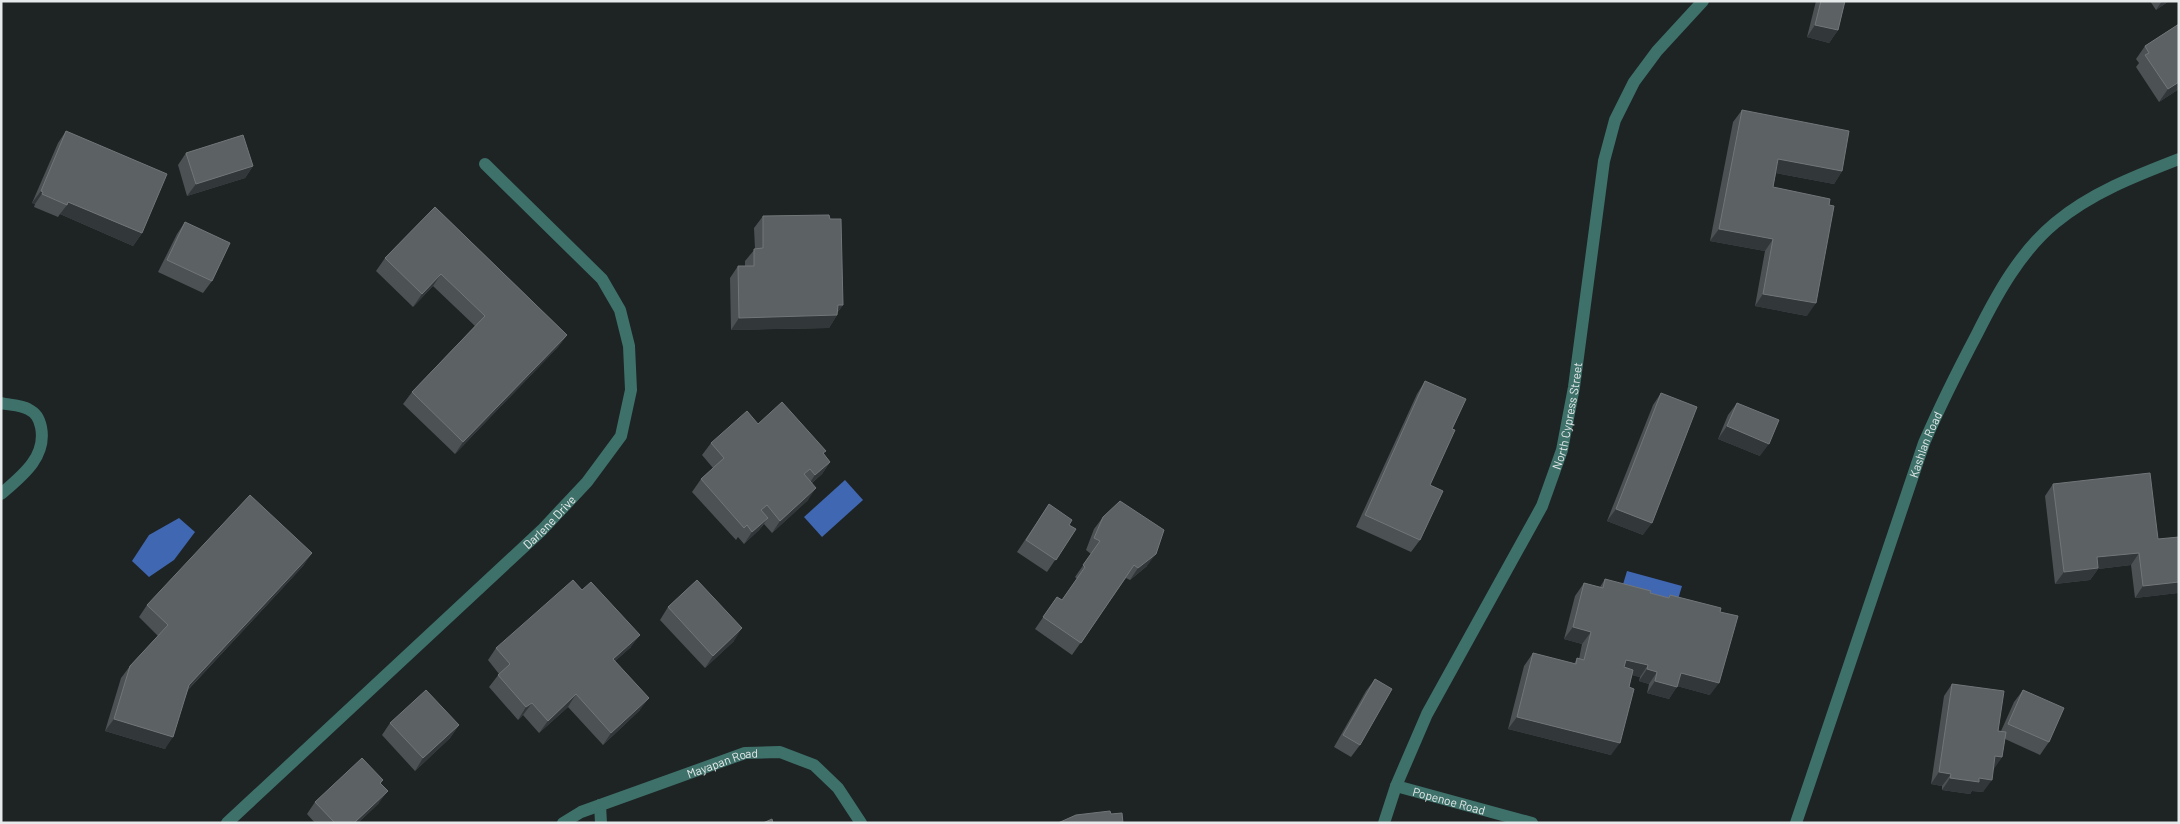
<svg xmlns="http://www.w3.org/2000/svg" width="2180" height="824" viewBox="0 0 2180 824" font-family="Barlow,sans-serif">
<rect width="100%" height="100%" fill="#1e2324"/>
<g fill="#4067b1">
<polygon points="845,480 863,500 822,537 804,517"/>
<polygon points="179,518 195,532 174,560 149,577 132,561 149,535"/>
<polygon points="1627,571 1682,586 1676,606 1621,591"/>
</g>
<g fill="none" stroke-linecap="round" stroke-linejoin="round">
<g stroke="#3e716a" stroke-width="12">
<path d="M1,403C9,405 21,405 28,409C36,413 39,418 41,427C47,457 22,476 1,494"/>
<polyline points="600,805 601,823"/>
</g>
<g stroke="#3e716a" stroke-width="12">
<path id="s1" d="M1396,786L1532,823"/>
<path id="s2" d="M227,823L542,530L587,482L621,436L631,390L629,346L620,310L602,279L485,164"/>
<path id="s3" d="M563,823L581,812L745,753L780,752L814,765L838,788L861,823"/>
<path id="s4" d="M1384,823L1396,786L1427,714L1542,506L1562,450L1574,387L1604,161L1615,120L1634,82L1657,51L1703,1"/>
<path id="s5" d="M1796,823L1924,443C1940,406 1958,370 1977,334C1997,294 2020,252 2055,223C2091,193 2135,176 2179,159"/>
</g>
</g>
<g fill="#4c5153">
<polygon points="1816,1 1845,1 1838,30 1829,43 1807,37"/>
<polygon points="2150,1 2169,1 2156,10"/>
<polygon points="2179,24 2179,89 2159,102 2136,67 2139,63 2136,59 2145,46"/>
<polygon points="1742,110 1842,171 1834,184 1776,173 1773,187 1807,316 1755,306 1765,251 1710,241 1733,122"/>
<polygon points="66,131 142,233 133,246 60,214 58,217 34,207 35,204 32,203 58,143"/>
<polygon points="186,153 253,166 245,178 187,196 178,165"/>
<polygon points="435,207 567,335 558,347 455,454 403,404 412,392 475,326 433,286 413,307 376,271 385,258"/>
<polygon points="763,216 830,219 843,305 837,313 837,315 829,328 731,330 730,278 738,266 745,266 745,261 755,249 754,228"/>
<polygon points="185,222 212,281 203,293 158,272 177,234"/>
<polygon points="1425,381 1452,429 1430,485 1420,540 1411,552 1356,527 1417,394"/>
<polygon points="1661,393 1643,535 1607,521 1653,405"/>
<polygon points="1737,403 1760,456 1718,439 1728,415"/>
<polygon points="758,424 824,454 830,462 822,474 812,483 808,500 772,533 764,524 759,530 744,544 738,537 736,540 692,492 701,479 713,468 702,455 711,443"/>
<polygon points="2053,484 2158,539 2178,593 2135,598 2131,565 2098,569 2090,580 2055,584 2045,496"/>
<polygon points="1049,504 1069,525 1076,529 1047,572 1017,552"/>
<polygon points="1103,517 1147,566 1130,580 1126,578 1072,655 1035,629 1057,597 1062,600 1077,579 1075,577 1091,554 1086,550 1094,529"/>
<polygon points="304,565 188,690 165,749 105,731 121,678 130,666 158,636 139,617 147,605"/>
<polygon points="1605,579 1650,593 1668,598 1670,595 1710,695 1677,686 1669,699 1647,693 1649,684 1639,681 1640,677 1632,675 1611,755 1508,729 1524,666 1533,653 1574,664 1577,658 1579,659 1582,644 1564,639 1575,596 1584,583 1600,587"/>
<polygon points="668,607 734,641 705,668 660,620"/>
<polygon points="631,647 615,661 640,710 603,745 568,707 539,733 523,715 518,720 489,687 499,674 488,660 496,648"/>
<polygon points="1375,679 1360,745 1351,757 1334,747 1366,691"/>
<polygon points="1952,684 1998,731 2001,731 2014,702 2023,690 2049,742 2040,755 2005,739 2002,757 1993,769 1983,792 1972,791 1970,794 1942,790 1942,786 1931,784 1944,696"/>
<polygon points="390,723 459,725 450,738 415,771 382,735"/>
<polygon points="383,780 381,783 379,803 358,823 315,823 307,814 315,802"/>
</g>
<g fill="#32373a">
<polygon points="2162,1 2169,1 2156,10"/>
<polygon points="1815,25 1838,30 1829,43 1807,37"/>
<polygon points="2179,82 2179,89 2159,102 2168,89"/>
<polygon points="1778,159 1842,171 1834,184 1770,172"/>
<polygon points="253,166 245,178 187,196 196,184"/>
<polygon points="41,191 43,192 35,204 32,203"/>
<polygon points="68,202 142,233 133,246 60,214 67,205"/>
<polygon points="1719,229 1773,239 1765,251 1710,241"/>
<polygon points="441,274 433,286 413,307 422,294"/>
<polygon points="1763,294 1816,303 1807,316 1755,306"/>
<polygon points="838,305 843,305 835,315 837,315 829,328 731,330 739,318"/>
<polygon points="567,335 558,347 455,454 463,442"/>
<polygon points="1727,426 1769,444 1760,456 1718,439"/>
<polygon points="830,462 822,474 807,487 815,475"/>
<polygon points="816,488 808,500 772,533 780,521"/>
<polygon points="1616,509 1652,523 1643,535 1607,521"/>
<polygon points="768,518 759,530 744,544 752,532"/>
<polygon points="312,553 304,565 180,698 189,685"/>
<polygon points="2139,553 2131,565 2098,569 2090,580 2055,584 2064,572 2097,557"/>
<polygon points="1156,554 1147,566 1130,580 1138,568"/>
<polygon points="2179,582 2179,591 2178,593 2135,598 2143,586"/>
<polygon points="1573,627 1591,632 1582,644 1564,639"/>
<polygon points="742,628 734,641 705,668 713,656"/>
<polygon points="640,635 631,647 604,671 613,659"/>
<polygon points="1626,660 1648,665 1640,677 1617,672"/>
<polygon points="1647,669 1657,672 1649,684 1639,681"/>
<polygon points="1681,673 1719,683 1710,695 1673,685 1677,687 1669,699 1647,693 1655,681"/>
<polygon points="576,694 568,707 539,733 548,721"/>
<polygon points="649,698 640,710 603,745 611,733"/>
<polygon points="532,703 523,715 518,720 526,707"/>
<polygon points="1517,717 1620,743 1611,755 1508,729"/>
<polygon points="114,719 173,737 165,749 105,731"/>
<polygon points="459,725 450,738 415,771 423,758"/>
<polygon points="1995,756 2002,757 1994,769 1987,768"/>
<polygon points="1939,772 1951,774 1942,786 1931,784"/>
<polygon points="1950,778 1979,778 1992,780 1983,792 1972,791 1970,794 1942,790"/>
<polygon points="388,791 379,803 358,823 354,823"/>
</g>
<g fill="#5c6164" stroke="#727679">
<polygon points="1821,1 1845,1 1838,30 1815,25"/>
<polygon points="2179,24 2179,82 2168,89 2145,55 2149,53 2145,46"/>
<polygon points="1742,110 1849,131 1842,171 1778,159 1773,187 1830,199 1829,205 1834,206 1816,303 1763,294 1773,239 1719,229"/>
<polygon points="66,131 167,174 142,233 68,202 67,205 42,194 43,192 41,191"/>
<polygon points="243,135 253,166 196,184 186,153"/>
<polygon points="435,207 567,335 463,442 412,392 485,316 441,274 422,294 385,258"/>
<polygon points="829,215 830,219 841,219 843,305 838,305 837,315 739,318 738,266 754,266 754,249 763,248 763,216"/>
<polygon points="185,222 230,243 212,281 167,260"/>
<polygon points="1425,381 1466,399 1452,429 1455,430 1430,485 1443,491 1420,540 1365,515"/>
<polygon points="1661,393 1697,407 1652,523 1616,509"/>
<polygon points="782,402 826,451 823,453 830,462 815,475 810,469 804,474 816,488 780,521 767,505 761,510 768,518 752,532 747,525 744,528 701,479 724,458 711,443 747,411 758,424"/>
<polygon points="1737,403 1779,420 1769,444 1727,426"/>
<polygon points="2150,473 2158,539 2179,537 2179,582 2143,586 2139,553 2097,557 2098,568 2064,572 2053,484"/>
<polygon points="250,495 312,553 189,685 173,737 114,719 130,666 168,625 147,605"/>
<polygon points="1120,501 1164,530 1156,554 1138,568 1134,565 1081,643 1043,617 1057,597 1062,600 1085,567 1083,565 1100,541 1094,538 1103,517"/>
<polygon points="1049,504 1072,520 1069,525 1076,529 1056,560 1026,540"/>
<polygon points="1605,579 1651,591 1650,593 1669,598 1670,595 1721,608 1720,612 1738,616 1719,683 1681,673 1677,687 1655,681 1657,672 1647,669 1648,665 1626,660 1624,667 1633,670 1629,687 1634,689 1620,743 1517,717 1533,653 1576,664 1577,658 1584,660 1591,632 1573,627 1584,583 1603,588"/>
<polygon points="573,580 582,590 591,582 640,635 613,659 649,698 611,733 576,694 548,721 532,703 526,707 498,675 510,664 496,648"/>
<polygon points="697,580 742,628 713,656 668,607"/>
<polygon points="1375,679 1392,689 1360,745 1343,735"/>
<polygon points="1952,684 2004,691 1998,731 2006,732 2002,757 1995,756 1992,780 1979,778 1979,782 1950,778 1951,774 1939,772"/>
<polygon points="426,690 459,725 423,758 390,723"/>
<polygon points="2023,690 2064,708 2049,742 2008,724"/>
<polygon points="362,758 383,780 380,783 388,791 354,823 335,823 315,802"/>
<polygon points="1110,811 1111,814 1122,813 1123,823 1058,823 1076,815"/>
<polygon points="772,819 773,823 763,823"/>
</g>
<g text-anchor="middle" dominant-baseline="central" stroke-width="4" stroke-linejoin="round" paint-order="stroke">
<g font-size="12" fill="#e6eaea" stroke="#141a1b">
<text stroke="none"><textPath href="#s4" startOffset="449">North Cypress Street</textPath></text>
<text stroke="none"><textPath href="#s5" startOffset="400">Kashlan Road</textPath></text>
<text stroke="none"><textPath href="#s2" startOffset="441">Darlene Drive</textPath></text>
<text stroke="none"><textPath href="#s3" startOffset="171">Mayapan Road</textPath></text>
<text stroke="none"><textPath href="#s1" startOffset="55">Popenoe Road</textPath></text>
</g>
</g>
<rect width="2180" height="824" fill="none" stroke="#e6eaea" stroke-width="5"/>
</svg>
